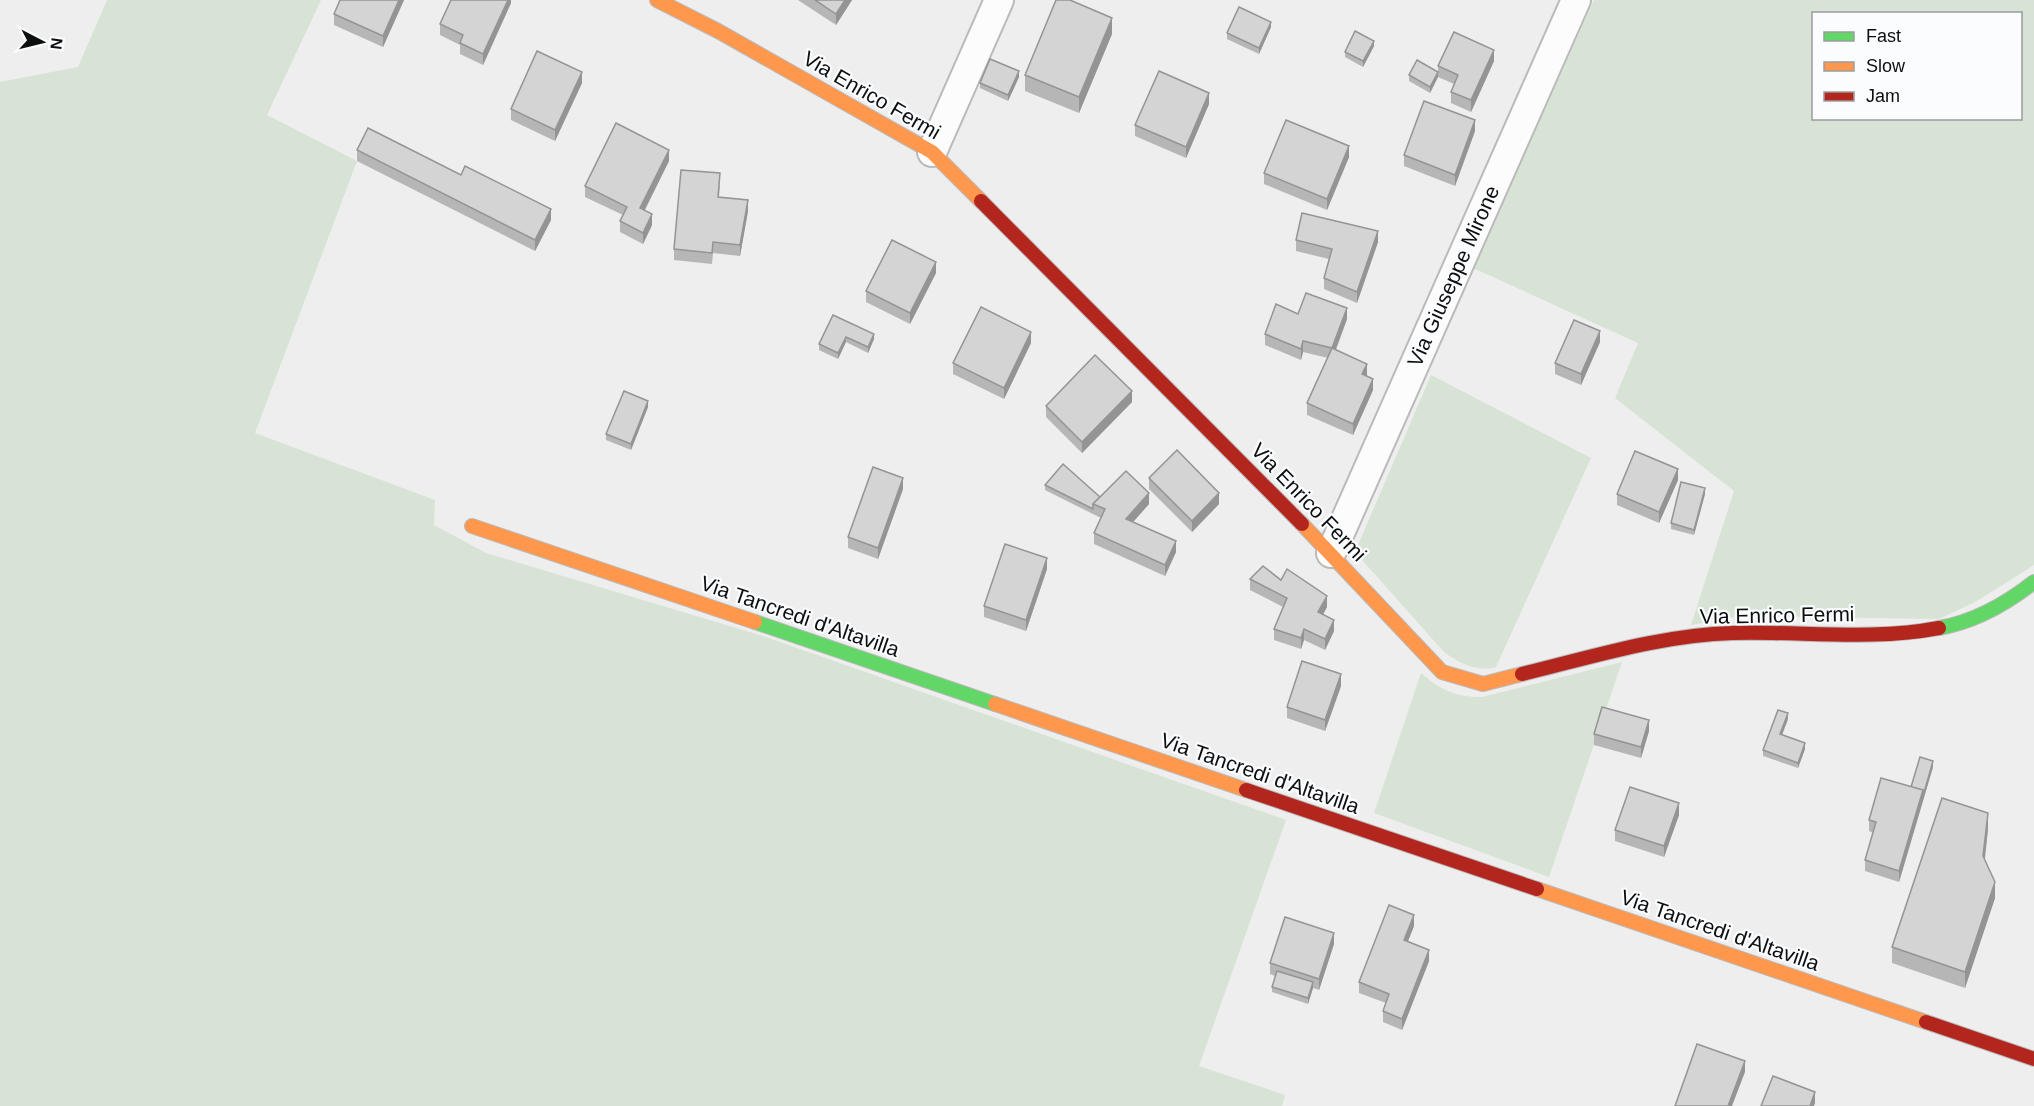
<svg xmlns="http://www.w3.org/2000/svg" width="2034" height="1106" viewBox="0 0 2034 1106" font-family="Helvetica,sans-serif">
<rect width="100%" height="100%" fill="#eeeeef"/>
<g fill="#d7e3d4" fill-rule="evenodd">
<polygon points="107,0 321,0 267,115 357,161 255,433 435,500 434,525 486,553 763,636 1286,820 1199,1066 1285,1095 1282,1106 0,1106 0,82 78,67"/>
<path d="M1594,0H2034V565L1977,601L1939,619L1741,616L1691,625L1734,491L1615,398L1638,343L1473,268ZM1814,14H2020V118H1814Z"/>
<path d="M1431,375L1591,458L1496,667C1476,672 1461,664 1444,652L1355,552Z"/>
<path d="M1622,662L1549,877L1374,813L1421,673C1441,690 1455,697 1482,697Z"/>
</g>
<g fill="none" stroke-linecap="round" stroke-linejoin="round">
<g stroke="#bababb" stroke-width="32">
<g id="street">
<polyline points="932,152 999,0"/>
<polyline points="1331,553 1576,0"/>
</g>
</g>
<g stroke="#bababb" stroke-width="16">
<g id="fast">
<polyline points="755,622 995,704"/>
<path d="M1939,628C1974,622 2006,604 2034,582"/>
</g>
</g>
<g stroke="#bababb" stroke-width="16">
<g id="slow">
<polyline points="657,0 718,31 932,152 981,201"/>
<polyline points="1302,524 1442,672 1483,684 1522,674"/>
<polyline points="472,526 755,622"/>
<polyline points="995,704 1246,790"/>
<polyline points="1537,889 1926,1022"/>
</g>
</g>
<g stroke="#bababb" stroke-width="16">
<g id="jam">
<polyline points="981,201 1302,524"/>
<path d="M1522,674C1592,657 1661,635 1733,633C1802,631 1871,641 1939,628"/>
<polyline points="1246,790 1537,889"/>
<polyline points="1926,1022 2034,1059"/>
</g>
</g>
<use href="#street" stroke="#fcfcfd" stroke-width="28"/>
<use href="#fast" stroke="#63d668" stroke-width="14"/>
<use href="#slow" stroke="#ff974d" stroke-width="14"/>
<use href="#jam" stroke="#b3261e" stroke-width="14"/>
</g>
<g fill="#b6b6b6">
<polygon points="340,0 404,0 383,47 334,25 334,14"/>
<polygon points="511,0 511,3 483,65 460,54 460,45 440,35 440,24"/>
<polygon points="798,0 852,0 836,25"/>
<polygon points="1271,27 1259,54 1227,39 1227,33"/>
<polygon points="1112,34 1079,113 1025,91 1025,75"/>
<polygon points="1374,46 1363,67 1345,57 1345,52"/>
<polygon points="1494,61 1471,112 1451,103 1451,92 1454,84 1438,77 1438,66"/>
<polygon points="1409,75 1438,77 1430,93 1409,81"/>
<polygon points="1019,77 1008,101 980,88 980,83"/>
<polygon points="582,83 555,141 511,120 511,109"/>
<polygon points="1209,104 1186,158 1135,136 1135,125"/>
<polygon points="1475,131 1455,186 1404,166 1404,155"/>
<polygon points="357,150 551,220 535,251 357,161"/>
<polygon points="1349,157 1327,210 1264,184 1264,173"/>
<polygon points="669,161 645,210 652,225 643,244 620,232 620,221 623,215 585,197 585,186"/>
<polygon points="720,184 719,197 748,211 740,256 713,253 712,264 674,260 674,249"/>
<polygon points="1296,240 1378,242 1357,303 1324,289 1324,278 1329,259 1296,251"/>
<polygon points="936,273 910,324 866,302 866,291"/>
<polygon points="1298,314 1347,319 1336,350 1367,375 1373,390 1353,435 1307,415 1307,403 1328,358 1303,352 1301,360 1265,345 1265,334"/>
<polygon points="833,315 874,339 868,353 846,342 838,359 819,350 819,344"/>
<polygon points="1600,342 1581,385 1555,374 1555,363"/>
<polygon points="1031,343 1004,399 953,374 953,363"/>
<polygon points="1132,402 1082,453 1046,417 1046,406"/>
<polygon points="648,407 631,450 606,440 606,434"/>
<polygon points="1149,478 1219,504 1192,532 1149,489"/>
<polygon points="1678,480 1659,523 1617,505 1617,494"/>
<polygon points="1045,485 1100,497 1149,504 1133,522 1176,552 1165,576 1094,544 1094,533 1101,518 1045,490"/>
<polygon points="903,489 878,559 848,548 848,537"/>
<polygon points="1705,494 1694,535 1671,529 1671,523"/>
<polygon points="1047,569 1026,631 984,617 984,606"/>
<polygon points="1250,579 1281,580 1327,607 1323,615 1334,631 1325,650 1304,640 1301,649 1274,640 1274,629 1283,607 1250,590"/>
<polygon points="1341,686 1325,731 1287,718 1287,707"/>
<polygon points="1788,719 1782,735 1805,749 1798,768 1763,756 1763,750"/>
<polygon points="1649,731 1641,758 1594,745 1594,734"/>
<polygon points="1933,767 1899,882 1865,871 1865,860 1873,833 1869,831 1869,820 1911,787"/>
<polygon points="1679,815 1664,857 1615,841 1615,830"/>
<polygon points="1988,829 1985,860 1995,898 1965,988 1892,963 1892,947"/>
<polygon points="1414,926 1408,941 1429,961 1402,1030 1383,1022 1383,1011 1386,1003 1359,993 1359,982"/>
<polygon points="1334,944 1319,990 1313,988 1308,1004 1272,992 1272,987 1275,976 1270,974 1270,963"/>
</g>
<g fill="#949494">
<polygon points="399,0 404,0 383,47 383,36"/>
<polygon points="508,0 511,0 511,3 483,65 483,54"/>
<polygon points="845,0 852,0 836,25 836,14"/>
<polygon points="1112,18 1112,34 1079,113 1079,97"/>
<polygon points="1271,22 1271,27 1259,54 1259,48"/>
<polygon points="1374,41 1374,46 1363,67 1363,61"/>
<polygon points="1494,50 1494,61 1471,112 1471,100"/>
<polygon points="1019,71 1019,77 1008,101 1008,95"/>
<polygon points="582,72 582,83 555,141 555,130"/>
<polygon points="1438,72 1438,77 1430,93 1430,87"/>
<polygon points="1209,93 1209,104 1186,158 1186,147"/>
<polygon points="1475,120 1475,131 1455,186 1455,175"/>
<polygon points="1349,146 1349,157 1327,210 1327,199"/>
<polygon points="669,150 669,161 640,219 640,208"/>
<polygon points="748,200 748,211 740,256 740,245"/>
<polygon points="551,209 551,220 535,251 535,240"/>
<polygon points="652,214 652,225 643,244 643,233"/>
<polygon points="1378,231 1378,242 1357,303 1357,292"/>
<polygon points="936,262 936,273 910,324 910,313"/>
<polygon points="1347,308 1347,319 1332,359 1332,348"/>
<polygon points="1600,331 1600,342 1581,385 1581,374"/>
<polygon points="1031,332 1031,343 1004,399 1004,388"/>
<polygon points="874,334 874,339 868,353 868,347"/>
<polygon points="846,337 846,342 838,359 838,353"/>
<polygon points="1303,341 1303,352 1301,360 1301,349"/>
<polygon points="1367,364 1367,375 1362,385 1362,374"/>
<polygon points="1373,379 1373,390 1353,435 1353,424"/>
<polygon points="1132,391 1132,402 1082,453 1082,442"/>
<polygon points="648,401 648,407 631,450 631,444"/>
<polygon points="1678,469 1678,480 1659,523 1659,512"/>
<polygon points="903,478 903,489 878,559 878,548"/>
<polygon points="1705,488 1705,494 1694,535 1694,530"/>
<polygon points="1149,493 1149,504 1126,530 1126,519"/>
<polygon points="1219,493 1219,504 1192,532 1192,521"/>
<polygon points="1176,541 1176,552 1165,576 1165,565"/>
<polygon points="1047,558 1047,569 1026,631 1026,620"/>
<polygon points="1327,596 1327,607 1318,623 1318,612"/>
<polygon points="1334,620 1334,631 1325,650 1325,639"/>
<polygon points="1304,629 1304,640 1301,649 1301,638"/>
<polygon points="1341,674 1341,686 1325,731 1325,720"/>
<polygon points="1788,713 1788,719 1780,740 1780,734"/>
<polygon points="1649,720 1649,731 1641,758 1641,747"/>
<polygon points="1805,743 1805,749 1798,768 1798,763"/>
<polygon points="1933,761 1933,767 1899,882 1899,871 1923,790"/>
<polygon points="1679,803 1679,815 1664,857 1664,846"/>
<polygon points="1988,813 1988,829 1983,872 1983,856"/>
<polygon points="1995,882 1995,898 1965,988 1965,972"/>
<polygon points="1414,915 1414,926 1404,951 1404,940"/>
<polygon points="1334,933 1334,944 1319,990 1319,979"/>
<polygon points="1429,950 1429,961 1402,1030 1402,1019"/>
<polygon points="1313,982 1313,988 1308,1004 1308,998"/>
<polygon points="1745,1061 1745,1072 1732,1106 1728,1106"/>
<polygon points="1815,1092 1815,1103 1814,1106 1810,1106"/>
</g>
<g fill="#d4d4d4" stroke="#949494" stroke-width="1.5">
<polygon points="340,0 399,0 383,36 334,14"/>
<polygon points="451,0 508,0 483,54 460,43 463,35 440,24"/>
<polygon points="815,0 845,0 836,14"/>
<polygon points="1056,0 1070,0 1112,18 1079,97 1025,75"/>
<polygon points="1239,7 1271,22 1259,48 1227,33"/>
<polygon points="1355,31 1374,41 1363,61 1345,52"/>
<polygon points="1454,32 1494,50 1471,100 1451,92 1458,75 1438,66"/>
<polygon points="537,51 582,72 555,130 511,109"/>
<polygon points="990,59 1019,71 1008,95 980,83"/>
<polygon points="1417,60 1438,72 1430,87 1409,75"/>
<polygon points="1159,71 1209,93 1186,147 1135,125"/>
<polygon points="1424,101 1475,120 1455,175 1404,155"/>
<polygon points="1286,120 1349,146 1327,199 1264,173"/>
<polygon points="616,123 669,150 640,208 652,214 643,233 620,221 627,207 585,186"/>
<polygon points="368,128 461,175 465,166 551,209 535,240 357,150"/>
<polygon points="681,170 720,173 718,197 748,200 740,245 713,242 712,253 674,249"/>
<polygon points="1302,213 1378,231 1357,292 1324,278 1332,249 1296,240"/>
<polygon points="892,240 936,262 910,313 866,291"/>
<polygon points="1306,293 1347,308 1332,348 1303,341 1301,349 1265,334 1276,304 1298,314"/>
<polygon points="981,307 1031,332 1004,388 953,363"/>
<polygon points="833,315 874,334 868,347 846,337 838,353 819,344"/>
<polygon points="1574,320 1600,331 1581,374 1555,363"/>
<polygon points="1332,348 1367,364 1362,374 1373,379 1353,424 1307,403"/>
<polygon points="1095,355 1132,391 1082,442 1046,406"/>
<polygon points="624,391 648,401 631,444 606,434"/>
<polygon points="1177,450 1219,493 1192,521 1149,478"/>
<polygon points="1635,451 1678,469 1659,512 1617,494"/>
<polygon points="1063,464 1100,497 1093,504 1093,509 1045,485"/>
<polygon points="873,467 903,478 878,548 848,537"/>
<polygon points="1126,471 1149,493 1126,519 1176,541 1165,565 1094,533 1105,509 1093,504"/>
<polygon points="1681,482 1705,488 1694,530 1671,523"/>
<polygon points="1005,544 1047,558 1026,620 984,606"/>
<polygon points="1263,566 1281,580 1287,569 1327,596 1318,612 1334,620 1325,639 1304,629 1301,638 1274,629 1287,598 1250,579"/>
<polygon points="1302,661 1341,674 1325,720 1287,707"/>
<polygon points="1602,707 1649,720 1641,747 1594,734"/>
<polygon points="1778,710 1788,713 1780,734 1805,743 1798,763 1763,750"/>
<polygon points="1920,757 1933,761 1923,796 1923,790 1911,787"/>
<polygon points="1881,778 1923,790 1899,871 1865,860 1876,822 1869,820"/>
<polygon points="1630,787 1679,803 1664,846 1615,830"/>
<polygon points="1942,798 1988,813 1983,856 1995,882 1965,972 1892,947"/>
<polygon points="1389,905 1414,915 1404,940 1429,950 1402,1019 1383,1011 1389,994 1359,982"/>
<polygon points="1285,917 1334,933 1319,979 1270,963"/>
<polygon points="1277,971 1313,982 1308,998 1272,987"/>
<polygon points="1697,1044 1745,1061 1728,1106 1675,1106"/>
<polygon points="1773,1076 1815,1092 1810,1106 1761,1106"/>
</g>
<g text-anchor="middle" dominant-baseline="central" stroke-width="4.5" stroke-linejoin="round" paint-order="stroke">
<g font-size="21" fill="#0d0e0e" stroke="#fafcfe">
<text transform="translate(872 95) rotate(30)">Via Enrico Fermi</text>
<text transform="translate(1453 276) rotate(-66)">Via Giuseppe Mirone</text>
<text transform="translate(1309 502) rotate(46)">Via Enrico Fermi</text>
<text transform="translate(1777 615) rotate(-1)">Via Enrico Fermi</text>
<text transform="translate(800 616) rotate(19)">Via Tancredi d'Altavilla</text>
<text transform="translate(1260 773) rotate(19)">Via Tancredi d'Altavilla</text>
<text transform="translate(1720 930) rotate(19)">Via Tancredi d'Altavilla</text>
</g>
</g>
<rect x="1812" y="12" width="210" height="108" fill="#fafcfe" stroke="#9b9d9e" stroke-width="1.5"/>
<rect x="1824" y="32" width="30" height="9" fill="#63d668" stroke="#9b9d9e" stroke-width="1.5"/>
<text x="1866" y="42" font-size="18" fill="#0d0e0e">Fast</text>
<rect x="1824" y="62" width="30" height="9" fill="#ff974d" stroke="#9b9d9e" stroke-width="1.5"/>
<text x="1866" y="72" font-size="18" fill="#0d0e0e">Slow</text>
<rect x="1824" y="92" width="30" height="9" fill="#b3261e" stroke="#9b9d9e" stroke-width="1.5"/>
<text x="1866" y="102" font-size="18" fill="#0d0e0e">Jam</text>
<g transform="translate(42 42) rotate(97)" stroke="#fafcfe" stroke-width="4.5" paint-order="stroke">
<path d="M0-4.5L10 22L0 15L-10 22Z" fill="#0d0e0e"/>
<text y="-9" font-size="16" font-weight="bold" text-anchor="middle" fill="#0d0e0e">N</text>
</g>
</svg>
